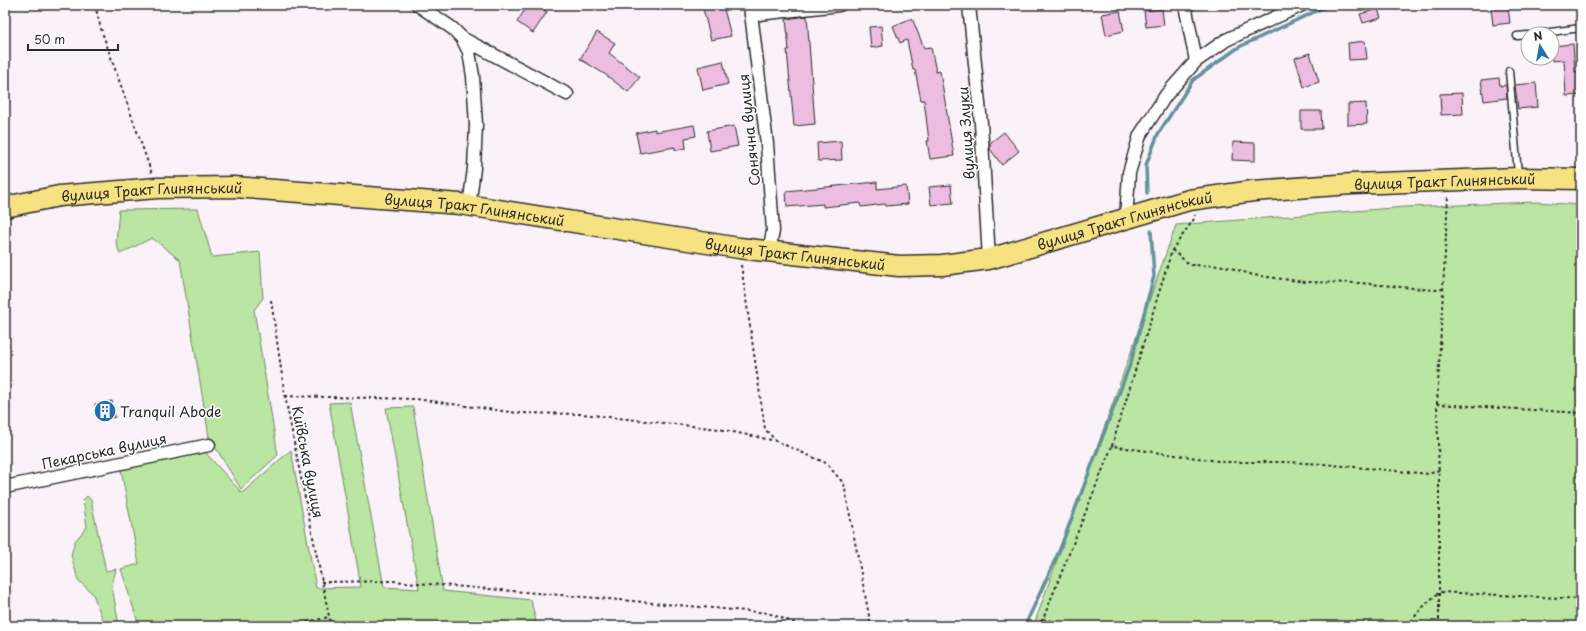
<svg xmlns="http://www.w3.org/2000/svg" width="1586" height="631" viewBox="0 0 1586 631" font-family="'Playpen Sans',sans-serif">
<rect width="100%" height="100%" fill="#fbf2f9"/>
<filter id="ink" filterUnits="userSpaceOnUse"><feTurbulence type="fractalNoise" baseFrequency=".025" numOctaves="2"/><feDisplacementMap in="SourceGraphic" scale="8" xChannelSelector="R" yChannelSelector="G"/><feConvolveMatrix kernelMatrix="1 2 1 2 8 2 1 2 1" color-interpolation-filters="sRGB"/></filter>
<g filter="url(#ink)">
<g fill="#bae5a2" stroke="#728866">
<polygon points="1536,202 1581,205 1581,626 1031,626 1035,622 1176,225 1405,207"/>
<polygon points="198,209 212,257 260,252 263,298 254,310 278,455 241,489 209,437 180,260 152,238 120,254 116,243 119,210"/>
<polygon points="350,402 384,587 419,589 386,408 413,407 443,591 531,600 537,626 139,626 121,569 139,564 121,470 204,451 242,493 291,450 316,588 361,587 329,403"/>
<polygon points="87,496 91,500 106,571 116,569 112,586 119,626 105,626 93,594 78,580 71,555 75,541 87,527 83,500"/>
</g>
<g fill="none" stroke-linecap="round" stroke-linejoin="round">
<g stroke="#63929b" stroke-width="3.5">
<polyline points="1147,193 1146,165 1158,134 1193,80 1239,47 1329,5"/>
<polyline points="1025,626 1060,549 1131,362 1154,276 1151,231"/>
</g>
</g>
<g fill="#ecbde0" stroke="#2b2b2b">
<polygon points="528,5 537,5 547,12 533,33 517,22"/>
<polygon points="702,5 723,5 731,36 711,40"/>
<polygon points="1508,6 1510,23 1493,25 1491,8"/>
<polygon points="1162,9 1164,25 1146,27 1144,11"/>
<polygon points="1378,9 1381,18 1363,23 1360,14"/>
<polygon points="1120,11 1124,31 1106,35 1102,14"/>
<polygon points="807,16 815,124 794,126 787,50 789,50 786,19"/>
<polygon points="912,18 924,48 931,47 936,72 940,71 954,156 930,159 927,141 929,141 924,100 921,100 915,70 913,70 907,40 900,43 893,26"/>
<polygon points="881,26 883,46 871,48 869,27"/>
<polygon points="597,32 615,43 609,53 640,77 628,92 606,75 580,59"/>
<polygon points="1365,41 1367,59 1349,60 1348,43"/>
<polygon points="1573,44 1575,72 1581,71 1581,95 1566,96 1564,60 1552,61 1552,46"/>
<polygon points="1310,53 1319,82 1304,87 1295,58"/>
<polygon points="723,61 728,84 703,90 698,67"/>
<polygon points="1499,78 1500,86 1506,85 1507,98 1484,101 1481,80"/>
<polygon points="1536,83 1538,107 1518,109 1515,85"/>
<polygon points="1462,93 1463,114 1441,115 1440,94"/>
<polygon points="1366,103 1367,124 1348,125 1348,104"/>
<polygon points="1301,111 1321,111 1322,129 1301,129"/>
<polygon points="694,125 696,136 685,138 686,148 675,150 675,147 640,153 636,133 655,129 655,132"/>
<polygon points="734,126 738,146 710,151 707,131"/>
<polygon points="1004,132 1019,151 1002,165 990,149 990,143"/>
<polygon points="841,141 842,160 818,161 817,143"/>
<polygon points="1233,142 1255,143 1255,161 1232,160"/>
<polygon points="877,182 877,189 906,186 908,204 886,206 885,204 861,207 860,203 823,207 823,204 787,207 786,191"/>
<polygon points="951,185 953,203 931,205 929,187"/>
<polygon points="112,401 115,417 99,421 95,404"/>
</g>
<g fill="none" stroke-linecap="round" stroke-linejoin="round">
<g stroke="#2b2b2b" stroke-width="9">
<g id="lane">
<polyline points="1535,34 1581,28"/>
<polyline points="1517,36 1528,35"/>
<polyline points="1509,71 1518,174"/>
</g>
</g>
<g stroke="#2b2b2b" stroke-width="15">
<g id="street">
<polyline points="418,5 452,28 462,38 567,94"/>
<polyline points="750,5 767,144 773,231 769,251"/>
<polyline points="969,5 981,123 989,259"/>
<polyline points="1185,5 1196,61"/>
<polyline points="751,15 839,5"/>
<polyline points="462,38 469,52 473,76 476,125 474,168 469,207"/>
<polyline points="1126,219 1129,173 1140,135 1166,95 1196,61 1226,40 1302,5"/>
<polyline points="5,487 209,445"/>
</g>
</g>
<g stroke="#2b2b2b" stroke-width="23">
<g id="primary">
<path id="s1" d="M5,207L59,196L157,188L234,187L460,204L739,248L899,266L942,265L989,259L1189,200L1253,191L1352,184L1518,178L1581,179"/>
</g>
</g>
<g stroke="#2b2b2b" stroke-width="2" stroke-dasharray="3 3" stroke-linecap="butt">
<polyline points="95,5 101,29 152,174"/>
<polyline points="1172,250 1190,265 1225,266 1253,275 1305,282 1360,283 1434,290 1443,289"/>
<polyline points="741,265 765,429 776,441 826,463 844,484 871,626"/>
<polyline points="271,300 285,396 298,463 331,626"/>
<polyline points="285,396 416,399 517,413 582,414 719,429 776,441"/>
<polyline points="1437,404 1581,413"/>
<polyline points="1112,446 1172,250 1194,219 1195,215"/>
<polyline points="321,582 394,581 690,606 768,613 803,626"/>
<polyline points="1043,619 1076,626"/>
<polyline points="289,626 329,617"/>
<polyline points="1037,626 1043,619 1112,446 1225,462 1288,462 1323,464 1429,474 1439,470"/>
<polyline points="1407,626 1422,608 1439,592 1581,599"/>
<polyline points="1439,626 1439,481 1437,404 1448,196"/>
</g>
<use href="#lane" stroke="#fff" stroke-width="6"/>
<use href="#street" stroke="#fff" stroke-width="12"/>
<use href="#primary" stroke="#f7e281" stroke-width="20"/>
</g>
</g>
<defs>
<g id="building-disc" transform="scale(1.15)"><circle r="9.5" fill="#1f6fb2" stroke="#fff"/><path d="M-4-6H4V6H1V3H-1V6H-4ZM-2.5-4.3h1.7v1.8h-1.7ZM.8-4.3h1.7v1.8H.8ZM-2.5-1h1.7V.8h-1.7ZM.8-1h1.7V.8H.8Z" fill="#fff"/></g>
</defs>
<g fill-rule="evenodd">
<use href="#building-disc" x="105" y="411"/>
</g>
<g text-anchor="middle" dominant-baseline="central" stroke-width="3" stroke-linejoin="round" paint-order="stroke">
<g font-size="14" fill="#2b2b2b" stroke="#fff">
<text transform="translate(749 130) rotate(-96)">Сонячна вулиця</text>
<text transform="translate(966 133) rotate(-94)">вулиця Злуки</text>
<text stroke="none"><textPath href="#s1" startOffset="1456">вулиця Тракт Глинянський</textPath></text>
<text stroke="none"><textPath href="#s1" startOffset="148">вулиця Тракт Глинянський</textPath></text>
<text stroke="none"><textPath href="#s1" startOffset="472">вулиця Тракт Глинянський</textPath></text>
<text stroke="none"><textPath href="#s1" startOffset="1132">вулиця Тракт Глинянський</textPath></text>
<text stroke="none"><textPath href="#s1" startOffset="796">вулиця Тракт Глинянський</textPath></text>
<text transform="translate(104 451) rotate(-12)">Пекарська вулиця</text>
<text transform="translate(308 462) rotate(79)">Київська вулиця</text>
</g>
<g font-size="14" fill="#2b2b2b" stroke="#fff" text-anchor="start">
<text x="120" y="411">Tranquil Abode</text>
</g>
</g>
<rect width="1586" height="631" fill="none" stroke="#fff" stroke-width="20"/>
<rect x="10" y="10" width="1566" height="611" fill="none" stroke="#2b2b2b" stroke-width="1.5" filter="url(#ink)"/>
<g transform="translate(1540 46) rotate(349)"><circle r="19" fill="#ffffff" stroke="#aaaaaa"/>
<path d="M0-3L7 15L0 10L-7 15Z" fill="#1f6fb2"/>
<text y="-6" font-size="11" font-weight="bold" text-anchor="middle" fill="#2b2b2b">N</text>
</g>
<path d="M28 44v6h90v-6" fill="none" stroke="#2b2b2b" stroke-width="2"/>
<text x="34" y="44" font-size="12" fill="#2b2b2b" stroke="#ffffff" stroke-width="3" paint-order="stroke">50 m</text>
</svg>
